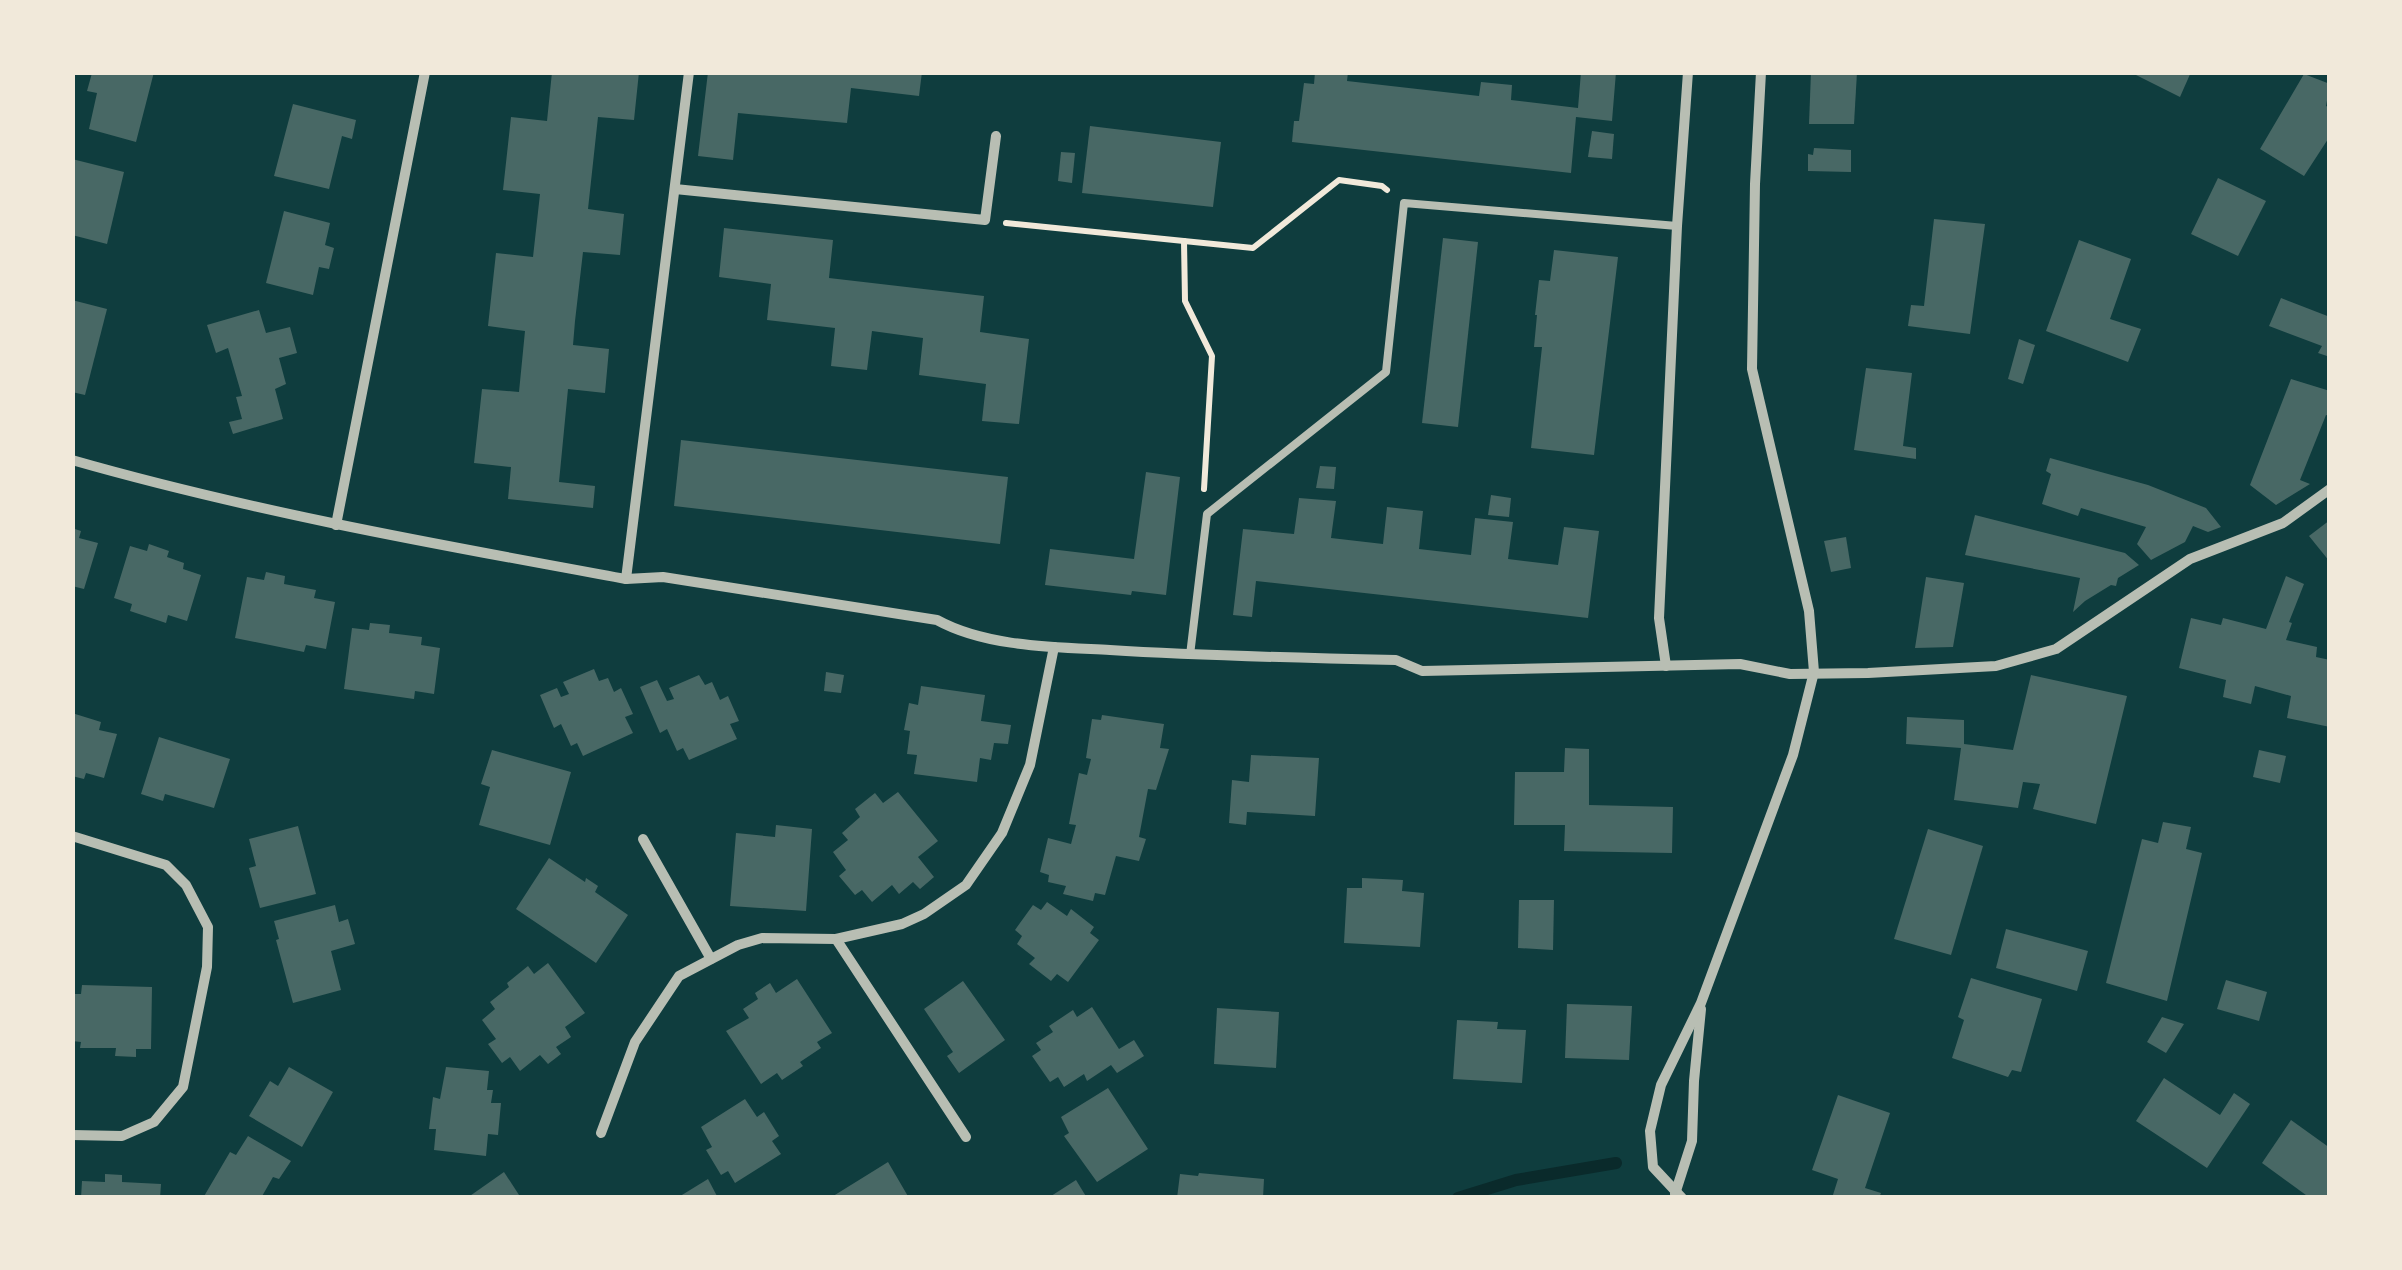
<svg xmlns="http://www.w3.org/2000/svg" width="2402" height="1270" viewBox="0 0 2402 1270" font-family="Poppins,sans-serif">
<rect width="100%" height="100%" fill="#0f3d3e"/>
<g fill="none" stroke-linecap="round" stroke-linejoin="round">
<polyline stroke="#0a2a2b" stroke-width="12" points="1458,1198 1516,1180 1616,1163"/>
</g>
<g fill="#486865">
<polygon points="102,72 154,72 136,142 89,129 97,93 87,91 92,73"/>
<polygon points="552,72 639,72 634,120 598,117 588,209 624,214 620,255 583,252 575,321 573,345 609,349 605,393 568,389 559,482 595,486 593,508 508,499 511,467 474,463 482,389 519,392 525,331 488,326 496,253 533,257 540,194 503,190 511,117 547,121"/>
<polygon points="708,72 922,72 919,96 851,88 847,123 738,113 733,160 698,156"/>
<polygon points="1315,72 1348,72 1347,81 1479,96 1481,82 1512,85 1511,100 1578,108 1581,72 1616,72 1612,121 1576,117 1571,173 1292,142 1294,121 1299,121 1304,83 1314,84"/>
<polygon points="1811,72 1857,72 1854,124 1809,124"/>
<polygon points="2130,72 2191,72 2180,97"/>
<polygon points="2304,74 2330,84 2326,106 2330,108 2330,136 2304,176 2260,149"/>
<polygon points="293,104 356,120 352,139 342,136 329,189 274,176"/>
<polygon points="1090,126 1221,142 1213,207 1082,193"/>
<polygon points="1592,131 1614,134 1612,159 1588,157"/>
<polygon points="1814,148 1851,150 1851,172 1808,171 1808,154 1813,155"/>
<polygon points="1061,152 1075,153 1072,183 1058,181"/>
<polygon points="72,159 124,172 107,244 72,235"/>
<polygon points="2218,178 2266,201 2238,256 2191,234"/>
<polygon points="284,211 330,223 325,245 334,248 329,269 319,267 313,295 266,283"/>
<polygon points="1934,219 1985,224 1970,334 1908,326 1911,305 1924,306"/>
<polygon points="724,228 833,240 829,278 984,296 980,332 1029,339 1019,424 982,421 986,384 919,375 923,338 872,331 867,370 831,366 835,328 767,320 771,284 719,277"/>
<polygon points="1443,238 1478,242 1458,427 1422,423"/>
<polygon points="2079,240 2131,259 2110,319 2141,329 2128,362 2046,331"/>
<polygon points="1554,250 1618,257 1594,455 1531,448 1542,347 1534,347 1537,315 1535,315 1539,280 1550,281"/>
<polygon points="2281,298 2330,317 2330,357 2318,353 2322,346 2269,326"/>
<polygon points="72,300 107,309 85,395 72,392"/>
<polygon points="259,310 266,333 290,327 297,353 279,358 286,384 275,389 283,419 233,434 229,422 242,419 236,397 242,396 228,348 216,353 207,325"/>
<polygon points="2019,339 2035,345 2023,384 2008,379"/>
<polygon points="1866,368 1912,373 1903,446 1916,448 1916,459 1854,450"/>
<polygon points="2291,379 2330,391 2330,416 2326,415 2300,480 2310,484 2276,505 2250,485"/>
<polygon points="681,440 1008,477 1000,544 674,506"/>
<polygon points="2050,458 2148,485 2206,508 2221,527 2208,532 2193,526 2185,542 2151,560 2137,544 2146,527 2081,508 2078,516 2042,504 2051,474 2046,471"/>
<polygon points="1320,466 1336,467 1334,489 1316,488"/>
<polygon points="1146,472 1180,477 1166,595 1132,591 1131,595 1045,585 1050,549 1134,559"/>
<polygon points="1491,495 1511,498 1509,517 1488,515"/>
<polygon points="1299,498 1336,501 1331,538 1383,544 1387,507 1423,511 1419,549 1471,555 1475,518 1513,522 1508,559 1558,565 1564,527 1599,531 1588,618 1256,581 1252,617 1233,615 1243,529 1294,534"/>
<polygon points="1975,515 2125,553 2139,565 2118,578 2116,586 2111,585 2085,601 2073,612 2080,578 1965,555"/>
<polygon points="2330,520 2330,562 2309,536"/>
<polygon points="72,528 81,531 79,538 98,543 84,589 72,586"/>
<polygon points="1846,537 1851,568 1831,572 1824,541"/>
<polygon points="149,544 169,551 167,557 184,563 183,569 201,575 187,621 168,615 166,623 130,611 132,604 114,598 130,546 147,551"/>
<polygon points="266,572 285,576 284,584 316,590 314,598 335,602 326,649 306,645 304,652 235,638 247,577 264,580"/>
<polygon points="2286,576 2304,584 2289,622 2292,623 2286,640 2317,647 2316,657 2330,660 2330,727 2287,718 2291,696 2255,686 2251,704 2223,697 2226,680 2179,668 2191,618 2221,625 2223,618 2266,629"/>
<polygon points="1926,577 1964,583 1953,647 1915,648"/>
<polygon points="370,623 390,625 389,633 422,637 421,645 440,648 434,694 415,691 414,699 344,689 352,628 369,630"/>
<polygon points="594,669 599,681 608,678 614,692 621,688 633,714 625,717 633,733 583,756 577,743 571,746 561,724 554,728 540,695 557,688 561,697 569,694 563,682"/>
<polygon points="826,672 844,675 841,693 824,691"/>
<polygon points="699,675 705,685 712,682 720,700 728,696 739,721 730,724 737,739 689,760 683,748 677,751 667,729 660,733 640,687 657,680 667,701 674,699 669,688"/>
<polygon points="2031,675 2127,696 2096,824 2033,809 2040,784 2023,782 2018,808 1954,800 1961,748 1906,744 1907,717 1925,718 1964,720 1964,744 2013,750"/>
<polygon points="921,686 985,695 981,721 1011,725 1008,744 994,743 991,760 980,758 977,782 914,774 917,755 907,754 910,731 904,730 909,703 918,705"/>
<polygon points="72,713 101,722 99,730 117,734 104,778 86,773 84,779 72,776"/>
<polygon points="1102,715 1164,724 1160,748 1169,749 1156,790 1148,789 1139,837 1146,839 1139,861 1116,856 1105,895 1095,893 1093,901 1063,894 1066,886 1048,882 1049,875 1040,872 1048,838 1071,844 1076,825 1069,824 1079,773 1087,775 1091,759 1086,758 1092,719 1101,720"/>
<polygon points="159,737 230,759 214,808 165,794 163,801 141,794"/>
<polygon points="1565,748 1589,749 1589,805 1673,807 1672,853 1564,851 1565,825 1514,825 1515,772 1564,772"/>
<polygon points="492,750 571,772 550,845 479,825 490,787 481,784"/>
<polygon points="2259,750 2286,756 2280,783 2253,777"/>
<polygon points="1251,755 1319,758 1315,816 1247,812 1246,825 1229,823 1232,780 1249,782"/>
<polygon points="898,792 938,841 918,857 934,877 920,889 913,882 899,894 892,885 872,902 862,890 855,895 839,876 846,870 833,852 848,840 842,833 860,817 855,809 875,793 883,803"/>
<polygon points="2163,822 2191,827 2186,849 2202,853 2167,1001 2106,983 2142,839 2158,843"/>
<polygon points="776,825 812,829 806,911 730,906 736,833 775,837"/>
<polygon points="298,826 316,894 260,908 249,868 256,866 249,839"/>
<polygon points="1928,829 1983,846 1951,955 1894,939"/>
<polygon points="549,858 585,882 586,878 598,886 595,892 628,915 596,963 516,909"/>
<polygon points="1362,878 1403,880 1402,891 1424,893 1420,947 1344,943 1347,888 1362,888"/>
<polygon points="1519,900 1554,900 1553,950 1518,948"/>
<polygon points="1047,902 1067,916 1071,909 1094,927 1090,933 1099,940 1068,982 1057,974 1051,981 1029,964 1035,958 1017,944 1022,936 1015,930 1033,905 1041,910"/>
<polygon points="335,905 339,922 348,919 355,944 331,951 341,990 293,1003 276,940 279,939 274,921"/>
<polygon points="2006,929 2088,951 2077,991 1996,968"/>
<polygon points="548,963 585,1013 565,1027 571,1037 556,1047 561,1054 548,1064 540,1055 520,1071 510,1057 502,1063 488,1044 496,1039 482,1020 495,1009 490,1002 509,987 507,983 528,966 534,974"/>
<polygon points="1971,978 2042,999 2021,1072 2012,1070 2008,1077 1952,1058 1964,1020 1958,1017"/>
<polygon points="797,979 832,1033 817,1042 821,1048 800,1062 803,1066 782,1080 777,1073 761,1084 726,1031 749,1018 743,1009 758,999 755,993 770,983 776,993"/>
<polygon points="2226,980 2267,992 2259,1021 2217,1009"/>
<polygon points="963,981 1005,1040 959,1073 947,1056 953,1052 924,1009"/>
<polygon points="82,985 152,987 151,1049 136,1049 136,1057 115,1056 116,1048 80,1048 81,1042 72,1041 72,994 81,994"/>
<polygon points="1567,1004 1632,1006 1629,1060 1565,1058"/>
<polygon points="1092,1007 1119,1049 1134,1040 1144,1056 1117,1073 1111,1065 1087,1081 1084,1074 1064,1087 1058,1077 1050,1082 1032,1056 1041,1050 1036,1043 1053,1032 1049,1026 1073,1010 1077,1017"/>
<polygon points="1217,1008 1279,1012 1276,1068 1214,1064"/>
<polygon points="2162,1017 2184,1024 2166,1053 2147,1042"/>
<polygon points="1457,1020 1498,1022 1497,1029 1526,1030 1522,1083 1453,1079"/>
<polygon points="289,1067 333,1092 302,1147 249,1116 270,1081 278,1086"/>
<polygon points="446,1067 489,1071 487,1090 493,1090 491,1103 501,1103 498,1135 488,1134 486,1156 434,1150 436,1129 429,1129 433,1097 440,1099"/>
<polygon points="2164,1078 2220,1115 2234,1093 2250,1104 2207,1168 2136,1121"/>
<polygon points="1108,1088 1148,1149 1097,1182 1064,1136 1069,1133 1061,1117"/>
<polygon points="1838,1095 1890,1113 1865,1188 1881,1193 1879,1198 1832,1198 1838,1179 1812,1170"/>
<polygon points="745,1099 757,1117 764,1112 779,1136 772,1141 781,1154 735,1183 728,1171 721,1175 706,1150 712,1147 701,1127"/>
<polygon points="2291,1120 2330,1148 2330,1198 2310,1198 2262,1163"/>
<polygon points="248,1136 291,1161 279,1179 273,1177 261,1198 203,1198 230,1152 236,1155"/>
<polygon points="888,1162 909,1198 830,1198 880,1167"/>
<polygon points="504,1172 521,1198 467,1198"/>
<polygon points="1199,1173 1264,1179 1263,1198 1177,1198 1180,1174 1198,1176"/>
<polygon points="105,1174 122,1175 122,1182 161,1184 160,1198 81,1198 82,1181 105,1182"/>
<polygon points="708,1179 718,1198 677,1198"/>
<polygon points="1076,1180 1087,1198 1048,1198"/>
</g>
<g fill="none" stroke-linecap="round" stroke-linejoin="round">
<g stroke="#f1e9da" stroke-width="6">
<polyline points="1006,223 1253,248 1339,180 1382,186 1387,190"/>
<polyline points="1184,241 1185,301 1212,356 1204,489"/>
</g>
<polyline stroke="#b8beb3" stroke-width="8" points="1190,655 1207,514 1386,372 1404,203 1677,226"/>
<g stroke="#b8beb3" stroke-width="10">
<polyline points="675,189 985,220 996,136"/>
<path d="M72,460C254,512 440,545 626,579L663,577L937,620C986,647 1054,647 1110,650C1205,656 1300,658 1396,660L1422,671L1740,664L1790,674L1868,673L1996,666L2056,649L2190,559L2283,523L2330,489"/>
<polyline points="336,525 425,72"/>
<polyline points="626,579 689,72"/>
<polyline points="1666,666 1659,618 1677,226 1688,72"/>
<polyline points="72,836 166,865 186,885 208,927 207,967 183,1087 154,1122 122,1136 72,1135"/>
<polyline points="643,839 711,959"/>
<polyline points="836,939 966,1137"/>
<polyline points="601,1133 635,1042 679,976 738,945 762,938 836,939 902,924 924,914 966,885 1002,833 1030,765 1054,647"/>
<polyline points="1675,1194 1692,1141 1694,1081 1701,1009"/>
<polyline points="1682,1198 1653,1167 1650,1131 1661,1085 1701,1003 1793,755 1814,672 1809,611 1752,369 1755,184 1761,72"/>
</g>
</g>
<rect width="2402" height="1270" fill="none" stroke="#f1e9da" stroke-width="150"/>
</svg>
